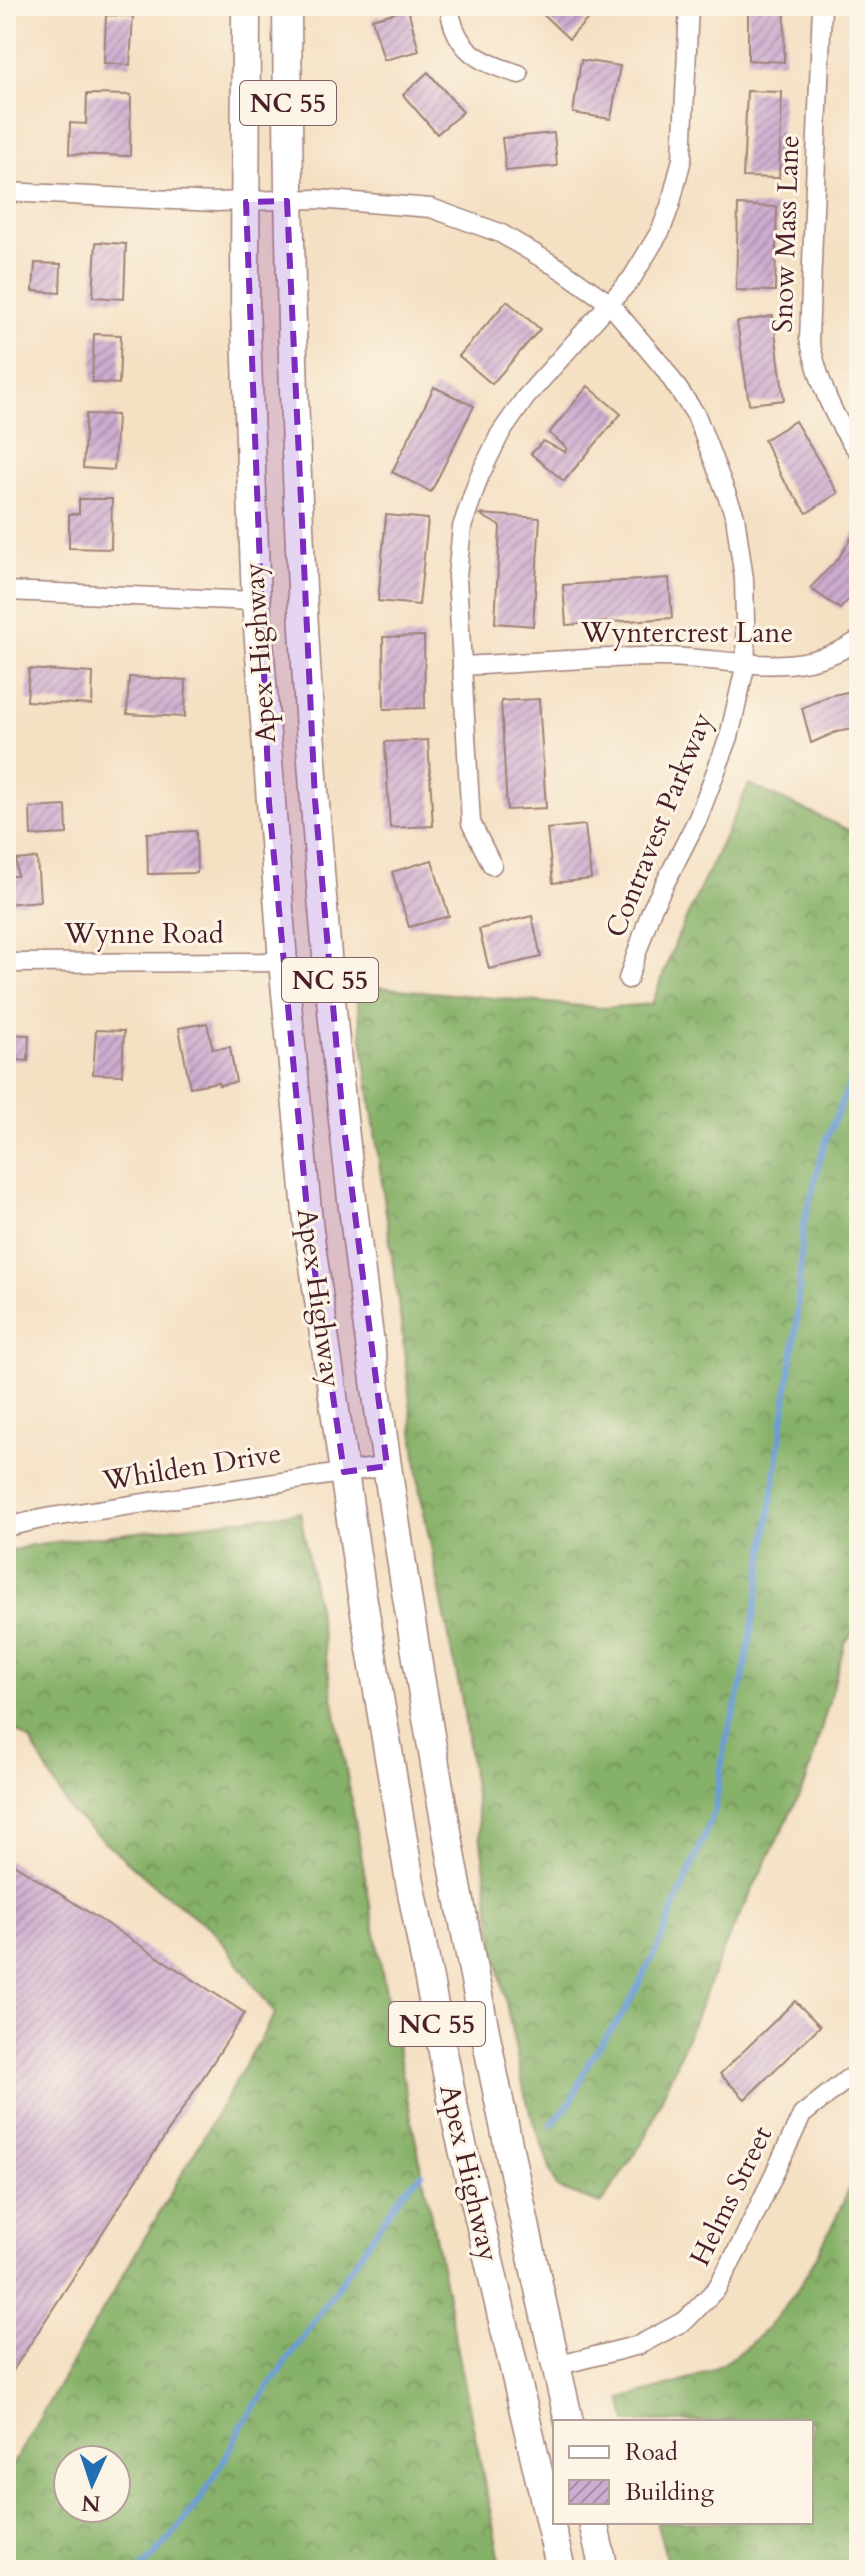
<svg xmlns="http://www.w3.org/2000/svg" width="865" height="2576" viewBox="0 0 865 2576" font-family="Cardo,serif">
<defs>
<pattern id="forest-crowns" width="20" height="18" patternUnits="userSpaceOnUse" patternTransform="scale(2)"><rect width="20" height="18" fill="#86b168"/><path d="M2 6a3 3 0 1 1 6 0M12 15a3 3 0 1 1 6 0" fill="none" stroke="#708f56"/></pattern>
<pattern id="building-hatch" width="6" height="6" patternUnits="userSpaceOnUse" patternTransform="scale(2)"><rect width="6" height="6" fill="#ccaccf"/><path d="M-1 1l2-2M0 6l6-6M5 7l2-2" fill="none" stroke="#a88ba8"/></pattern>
</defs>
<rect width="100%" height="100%" fill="#fcf5e5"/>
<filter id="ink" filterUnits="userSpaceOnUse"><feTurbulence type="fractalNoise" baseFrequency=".0125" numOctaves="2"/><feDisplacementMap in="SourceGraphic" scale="16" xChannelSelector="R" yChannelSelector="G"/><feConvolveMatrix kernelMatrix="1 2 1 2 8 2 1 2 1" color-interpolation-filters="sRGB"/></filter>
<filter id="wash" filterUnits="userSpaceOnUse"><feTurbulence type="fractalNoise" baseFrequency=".006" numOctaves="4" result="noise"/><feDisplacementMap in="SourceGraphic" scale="32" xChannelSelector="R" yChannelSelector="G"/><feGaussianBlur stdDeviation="1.8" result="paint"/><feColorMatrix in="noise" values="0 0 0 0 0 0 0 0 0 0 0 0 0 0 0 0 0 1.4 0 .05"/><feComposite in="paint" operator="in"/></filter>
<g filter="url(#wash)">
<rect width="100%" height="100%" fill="#f4e0c3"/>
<g fill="url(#forest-crowns)" stroke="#68684a" stroke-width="2" fill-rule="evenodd">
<polygon points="749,784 859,835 859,1625 845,1643 807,1780 726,1943 645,2139 601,2204 557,2188 525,2095 496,1954 463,1706 420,1492 402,1330 355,985 602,1008 652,1004 678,936"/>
<path d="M300,1512L382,1972L502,2570H6V2476L275,2014L215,1932L162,1892L70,1811L30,1740L6,1725V1553L31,1545ZM68,2460H116V2508H68Z"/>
<path d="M859,2169V2570H670L656,2522H811V2422H628L621,2399C646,2391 674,2386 698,2376C790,2336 818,2252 859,2169Z"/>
</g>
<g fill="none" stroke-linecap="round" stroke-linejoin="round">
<g stroke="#6b9cd5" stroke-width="6">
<polyline points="552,2124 571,2102 589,2061 625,2011 659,1945 715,1810 724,1748 743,1680 760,1583 796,1330 803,1227 825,1142 859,1062"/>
<path d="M140,2570C183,2528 216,2482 241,2427L403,2192L422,2174"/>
</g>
</g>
<g id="blocks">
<g fill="url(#building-hatch)">
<polygon points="534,6 600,6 569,39"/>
<polygon points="748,6 785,6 784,62 748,60"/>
<polygon points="408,9 419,51 384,60 372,19"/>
<polygon points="106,15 133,16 130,65 104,63"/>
<polygon points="581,60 620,66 611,119 573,113"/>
<polygon points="428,72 463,112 437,134 403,95"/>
<polygon points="747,91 782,92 779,178 743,177"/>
<polygon points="87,94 131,95 130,156 69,154 70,123 86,124"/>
<polygon points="554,133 557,166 506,171 502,138"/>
<polygon points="738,205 777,207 775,291 736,290"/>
<polygon points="96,242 126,244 124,299 93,297"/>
<polygon points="35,263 61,264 60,293 33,291"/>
<polygon points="507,301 540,329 492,384 459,356"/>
<polygon points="773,316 784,400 749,404 737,322"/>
<polygon points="94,334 121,335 119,384 92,382"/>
<polygon points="588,386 621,414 564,481 531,454 543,441 565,452 567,448 549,433"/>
<polygon points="434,387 474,406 431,492 392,472"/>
<polygon points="86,414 117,415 114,470 83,468"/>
<polygon points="795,421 838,493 807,513 782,478 764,440"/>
<polygon points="79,499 112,499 111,549 69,548 69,514 79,514"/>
<polygon points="479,514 540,518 533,626 495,623 500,526"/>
<polygon points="386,515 428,519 419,605 378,601"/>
<polygon points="859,526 859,588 840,609 810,588 838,559"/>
<polygon points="669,578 672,618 566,625 563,585"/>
<polygon points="424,636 425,708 384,709 383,637"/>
<polygon points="29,669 93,673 92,705 27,701"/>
<polygon points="129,677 186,680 185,717 127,714"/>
<polygon points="856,690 859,701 859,728 836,732 811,743 802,708 829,696"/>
<polygon points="539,699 546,808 507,810 501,701"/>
<polygon points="428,740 433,826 390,828 385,742"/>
<polygon points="66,806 67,834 31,836 30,808"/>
<polygon points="585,825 591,879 553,883 547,829"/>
<polygon points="196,831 197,873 148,874 147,833"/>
<polygon points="37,858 40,901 6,904 6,876 17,876 16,860"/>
<polygon points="432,860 449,916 409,927 392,872"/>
<polygon points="532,916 541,957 489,969 479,929"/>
<polygon points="207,1023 213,1049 230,1047 236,1082 219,1085 218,1082 190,1087 179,1028"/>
<polygon points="96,1030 124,1031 122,1075 93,1074"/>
<polygon points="6,1034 29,1035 28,1061 6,1059"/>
<polygon points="6,1859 245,2013 6,2381"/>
<polygon points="795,2001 820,2026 745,2099 720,2074"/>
</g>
</g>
</g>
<g filter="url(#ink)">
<use href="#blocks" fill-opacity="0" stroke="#9f8077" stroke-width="2"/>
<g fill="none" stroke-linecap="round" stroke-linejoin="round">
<g stroke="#9f8077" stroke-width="21">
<g id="minor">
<path d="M449,6C455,51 479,62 519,74"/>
<path d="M822,6L809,339C820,383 831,416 859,453"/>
<polyline points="6,192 215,202 317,199 431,208 500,233 562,270 609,303 663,367 696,415 735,516 744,579 746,663 729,737 698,818 651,911 628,979"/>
<polyline points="6,591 256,601"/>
<path d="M462,666C527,663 592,657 657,657C729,656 794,683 859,640"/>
<polyline points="492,865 471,823 457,577 462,527 479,477 500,434 526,397 632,278 661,230 670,206 682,159 689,6"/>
<polyline points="6,963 283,962"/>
<polyline points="6,1527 46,1518 387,1466"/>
<polyline points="556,2366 639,2345 686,2320 717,2288 743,2240 802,2115 846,2080 859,2074"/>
</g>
</g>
<g stroke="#9f8077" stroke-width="31">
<g id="primary">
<polyline points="246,6 245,306 256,601 283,962 309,1231 361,1589 410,1882 456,2119 561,2570"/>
<path d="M287,6C289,378 303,749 343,1119C390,1558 470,1992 569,2422"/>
<polyline points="593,2522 604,2570"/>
</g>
</g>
<use href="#minor" stroke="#fff" stroke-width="18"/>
<use href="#primary" stroke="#fff" stroke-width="28"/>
</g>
</g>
<path fill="#7b2cbf" fill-opacity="0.2" stroke="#7b2cbf" stroke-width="6" stroke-dasharray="16 10" stroke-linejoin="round" d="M287,201L315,800L343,1120L387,1466L344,1472L309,1231L269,803L246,202Z"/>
<g text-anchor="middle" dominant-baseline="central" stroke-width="6" stroke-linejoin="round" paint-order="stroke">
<g fill="#fcf5e5" stroke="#7f5f63" stroke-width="2">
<rect x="240" y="81" width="96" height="44" rx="6"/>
<rect x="282" y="958" width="96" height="44" rx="6"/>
<rect x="389" y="2002" width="96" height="44" rx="6"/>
</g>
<g font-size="26" font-weight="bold" fill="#4a1f2b">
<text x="288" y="103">NC 55</text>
<text x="330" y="980">NC 55</text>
<text x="437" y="2024">NC 55</text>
</g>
<g font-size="28" fill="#4a1f2b" stroke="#fcf5e5">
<text transform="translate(786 234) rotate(-88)">Snow Mass Lane</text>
<text x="687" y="633">Wyntercrest Lane</text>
<text transform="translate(260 653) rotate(-94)">Apex Highway</text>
<text transform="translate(659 825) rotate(-68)">Contravest Parkway</text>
<text x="144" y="934">Wynne Road</text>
<text transform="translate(319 1298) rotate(82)">Apex Highway</text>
<text transform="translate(192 1467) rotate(-9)">Whilden Drive</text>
<text transform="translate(469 2173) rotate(77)">Apex Highway</text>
<text transform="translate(731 2196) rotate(-64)">Helms Street</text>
</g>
</g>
<rect width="865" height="2576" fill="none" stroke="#fcf5e5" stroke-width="32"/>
<rect x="553" y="2420" width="260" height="104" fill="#fcf5e5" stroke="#b59f9b" stroke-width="2"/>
<rect x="569" y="2446" width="40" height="12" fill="#ffffff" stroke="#b59f9b" stroke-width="2"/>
<text x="625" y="2460" font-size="24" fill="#4a1f2b">Road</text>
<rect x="569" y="2480" width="40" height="24" fill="url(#building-hatch)" stroke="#b59f9b" stroke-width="2"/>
<text x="625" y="2500" font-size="24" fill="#4a1f2b">Building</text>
<g transform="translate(92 2484) rotate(183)"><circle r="38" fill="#fcf5e5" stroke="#b59f9b" stroke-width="2"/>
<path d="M0-6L14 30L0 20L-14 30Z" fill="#1f6fb2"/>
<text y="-12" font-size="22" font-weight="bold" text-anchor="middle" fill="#4a1f2b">N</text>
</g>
</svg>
